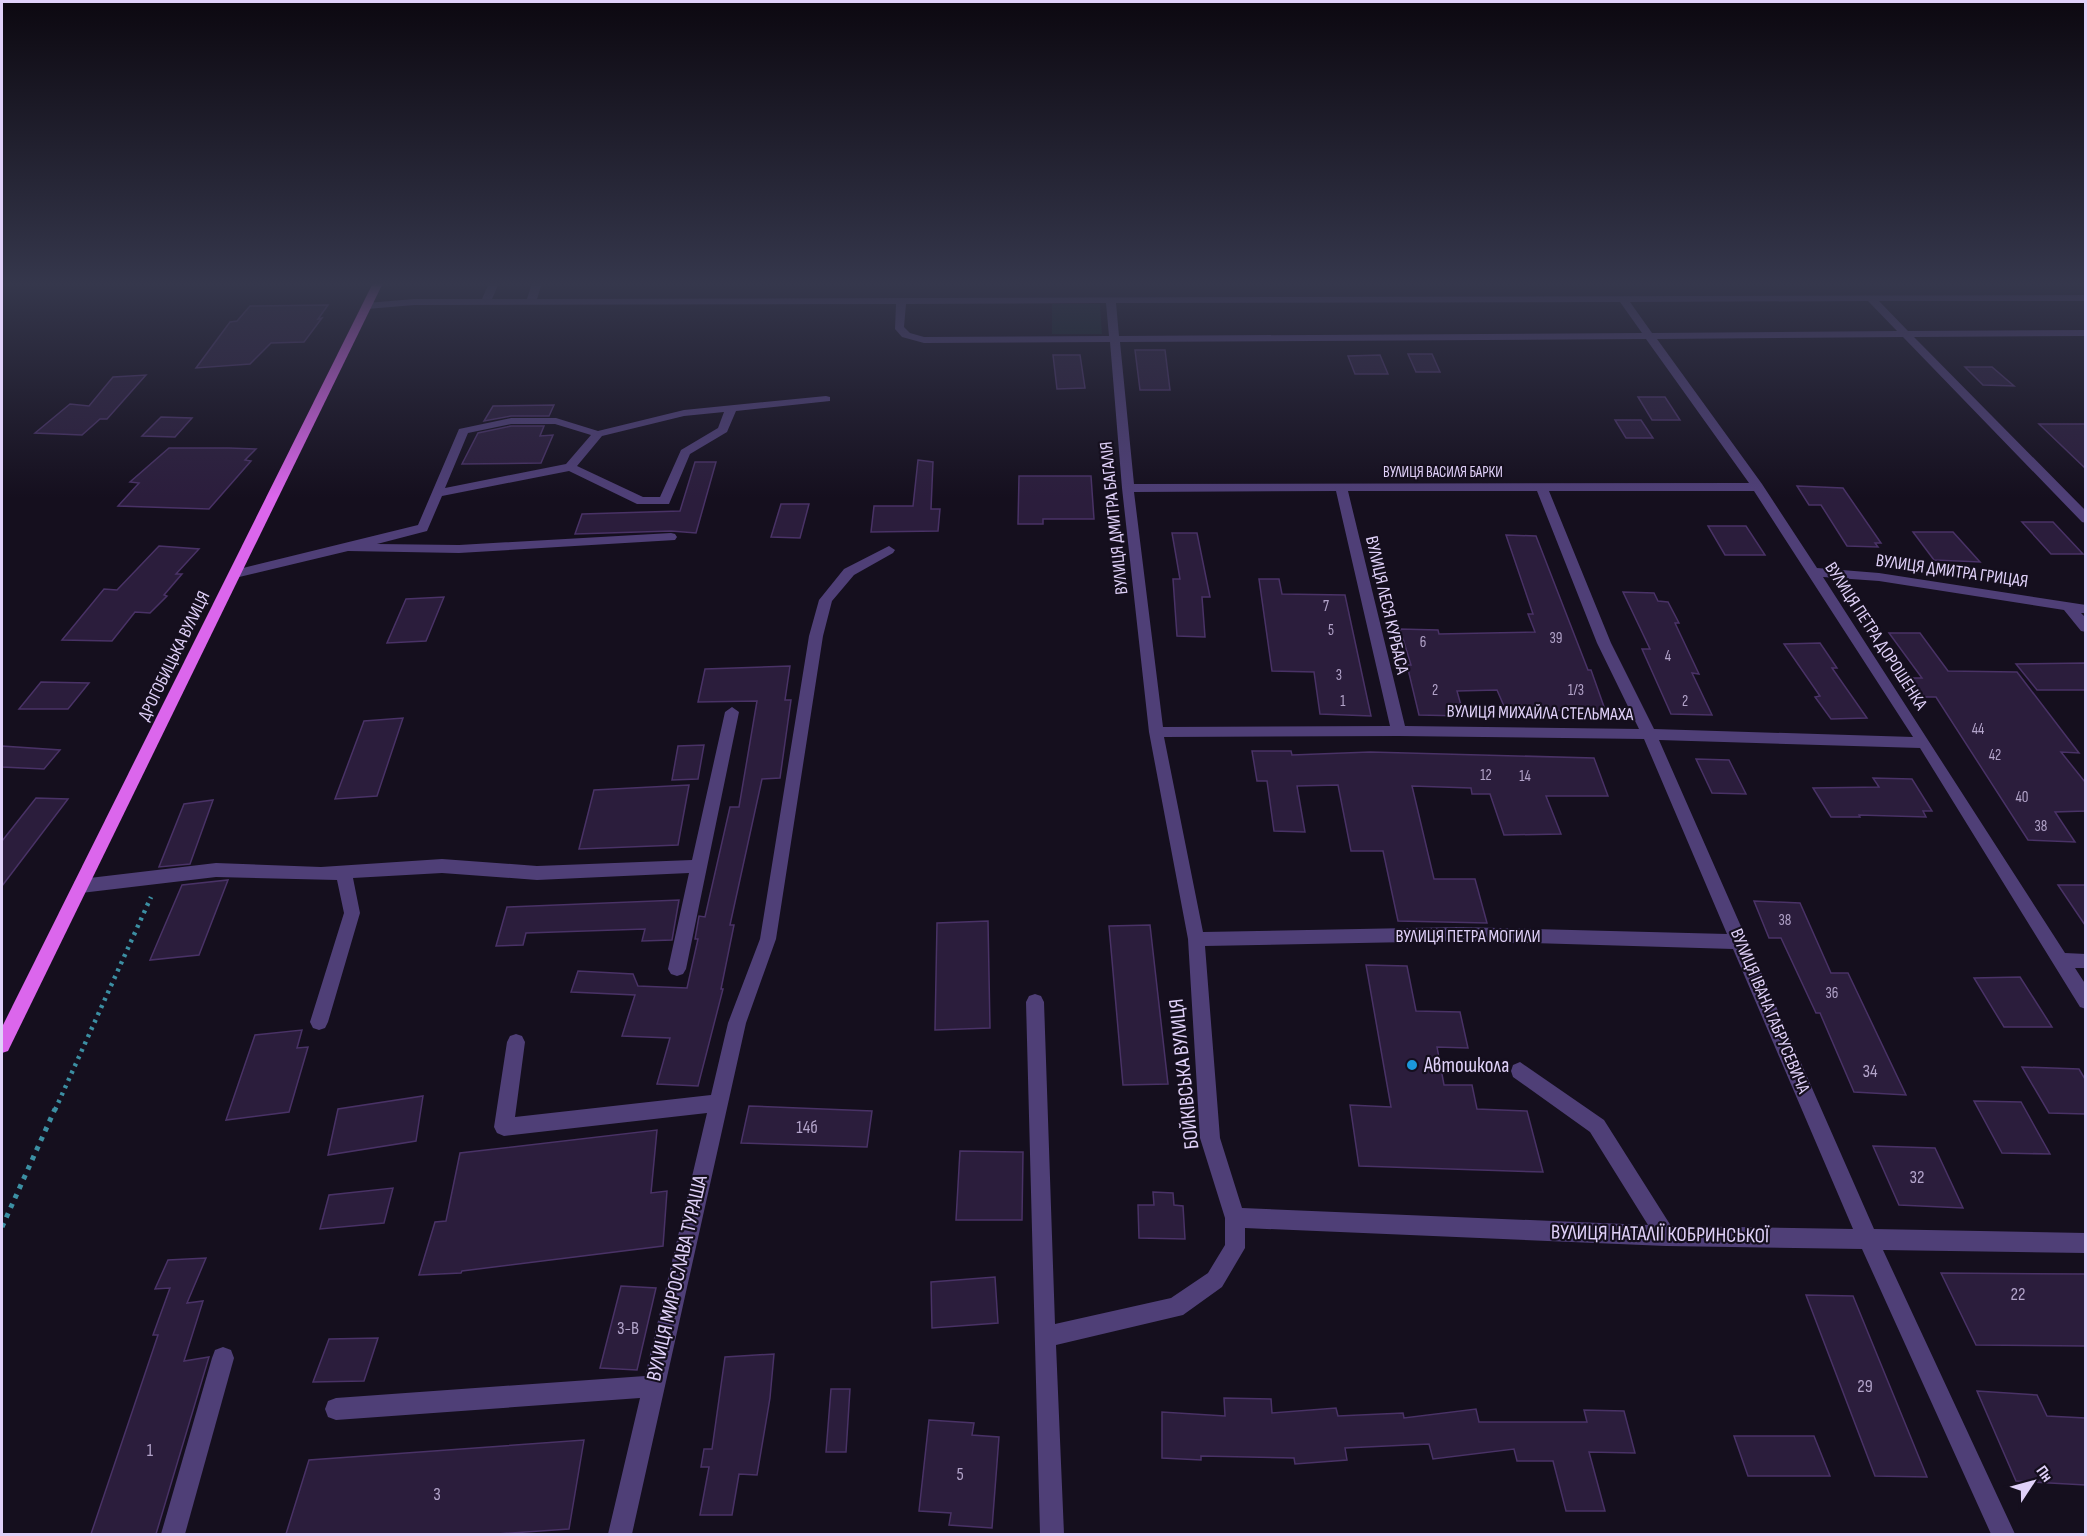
<svg xmlns="http://www.w3.org/2000/svg" width="2087" height="1536" viewBox="0 0 2087 1536" font-family="'Sofia Sans Condensed',sans-serif">
<rect width="100%" height="100%" fill="#150f1e"/>
<polygon fill="#132327" points="1052,304 1100,304 1102,334 1052,334"/>
<g fill="#2b1d3c" stroke="#493266" stroke-width="1.5">
<polygon points="328,305 318,319 322,318 304,342 271,343 250,364 196,368 230,322 237,321 250,306"/>
<polygon points="1135,350 1165,350 1170,390 1140,390"/>
<polygon points="1408,354 1432,354 1440,372 1416,372"/>
<polygon points="1053,355 1080,355 1085,388 1057,389"/>
<polygon points="1380,355 1388,374 1355,374 1348,356"/>
<polygon points="1965,367 1992,367 2014,386 1983,385"/>
<polygon points="146,375 107,419 100,419 82,435 35,433 70,404 89,406 113,377"/>
<polygon points="1638,397 1665,397 1680,420 1652,420"/>
<polygon points="554,405 549,416 511,416 484,421 493,406"/>
<polygon points="161,417 192,418 175,437 142,436"/>
<polygon points="1615,420 1641,420 1653,438 1626,438"/>
<polygon points="2039,424 2085,424 2085,468"/>
<polygon points="511,426 544,426 540,436 553,435 541,463 462,464 478,433"/>
<polygon points="169,448 229,448 256,449 245,460 251,461 209,509 118,506 139,483 130,482"/>
<polygon points="918,460 933,462 931,509 940,509 938,531 871,532 874,506 913,506"/>
<polygon points="695,462 716,462 696,533 671,531 575,534 582,514 680,511"/>
<polygon points="1019,476 1091,476 1094,519 1043,519 1043,524 1018,524"/>
<polygon points="1797,486 1843,488 1881,543 1875,543 1878,547 1847,546 1821,505 1809,505"/>
<polygon points="781,504 809,504 800,538 771,537"/>
<polygon points="2022,522 2053,522 2083,554 2051,554"/>
<polygon points="1708,526 1746,526 1765,555 1725,555"/>
<polygon points="1913,532 1953,532 1980,562 1934,560"/>
<polygon points="1172,533 1197,533 1210,597 1202,597 1205,637 1177,636 1173,579 1180,579"/>
<polygon points="1506,535 1536,536 1588,670 1591,670 1608,718 1574,717 1572,711 1527,709 1528,713 1507,713 1497,690 1457,691 1464,716 1419,715 1407,665 1411,665 1400,629 1438,630 1439,634 1535,632 1528,614 1533,614"/>
<polygon points="159,546 199,549 176,574 182,574 164,595 167,596 150,613 135,612 112,641 62,640 104,589 117,590"/>
<polygon points="1259,579 1279,579 1282,594 1345,595 1371,716 1320,714 1314,672 1272,671"/>
<polygon points="1623,592 1654,593 1658,601 1668,602 1679,623 1675,623 1699,674 1692,673 1712,715 1671,714 1642,649 1650,649"/>
<polygon points="444,597 426,641 387,643 406,599"/>
<polygon points="1889,633 1920,633 1948,671 2017,672 2079,753 2061,752 2085,782 2085,811 2055,812 2075,842 2028,840 1936,697 1916,697 1903,678 1922,678"/>
<polygon points="1820,643 1837,668 1832,668 1867,718 1831,719 1815,697 1820,696 1784,644"/>
<polygon points="2085,663 2085,690 2037,690 2016,664"/>
<polygon points="790,666 785,700 791,700 780,778 762,779 730,925 734,925 721,989 723,989 698,1086 657,1084 670,1038 622,1036 635,995 571,992 578,971 633,974 638,986 687,988 698,939 695,939 699,916 705,917 730,807 739,807 757,701 698,702 705,669"/>
<polygon points="41,682 89,683 68,709 19,709"/>
<polygon points="403,718 377,796 335,799 364,721"/>
<polygon points="704,745 698,779 672,780 678,746"/>
<polygon points="2,746 60,750 44,769 2,767"/>
<polygon points="1252,751 1291,751 1292,755 1370,752 1594,758 1608,796 1546,796 1561,834 1504,835 1490,794 1472,794 1471,788 1412,786 1434,879 1475,879 1487,923 1398,921 1383,851 1351,851 1338,785 1297,786 1305,832 1274,831 1267,781 1257,781"/>
<polygon points="1696,759 1729,760 1746,794 1712,793"/>
<polygon points="1873,778 1912,779 1932,811 1923,811 1926,817 1859,815 1860,817 1831,817 1813,788 1879,787"/>
<polygon points="689,785 678,845 579,849 594,790"/>
<polygon points="36,798 68,799 2,886 2,841"/>
<polygon points="213,800 190,864 159,867 184,804"/>
<polygon points="228,880 199,955 150,960 182,885"/>
<polygon points="2058,885 2085,885 2085,925"/>
<polygon points="679,900 672,940 642,941 645,929 526,933 523,945 496,946 507,907"/>
<polygon points="1754,901 1800,903 1831,973 1848,973 1906,1095 1854,1092 1820,1013 1816,1013 1781,938 1769,938"/>
<polygon points="988,921 990,1028 935,1030 937,923"/>
<polygon points="1150,925 1168,1084 1123,1085 1109,926"/>
<polygon points="1366,965 1407,966 1416,1011 1460,1012 1468,1048 1437,1047 1444,1085 1472,1085 1477,1109 1527,1111 1543,1172 1359,1166 1350,1105 1391,1107"/>
<polygon points="2020,977 2052,1027 2004,1027 1974,978"/>
<polygon points="302,1030 297,1048 308,1047 289,1112 226,1120 255,1035"/>
<polygon points="2022,1067 2079,1069 2085,1079 2085,1114 2049,1113"/>
<polygon points="423,1096 416,1141 328,1155 338,1109"/>
<polygon points="1974,1101 2021,1102 2050,1154 2002,1153"/>
<polygon points="749,1106 872,1111 867,1147 741,1143"/>
<polygon points="657,1130 651,1193 667,1191 663,1246 462,1271 461,1273 419,1275 435,1222 446,1221 460,1153"/>
<polygon points="1873,1146 1935,1148 1963,1208 1899,1205"/>
<polygon points="960,1151 1023,1152 1022,1220 956,1220"/>
<polygon points="393,1188 384,1223 320,1229 329,1195"/>
<polygon points="1153,1192 1173,1193 1174,1205 1183,1206 1185,1239 1139,1238 1138,1205 1154,1205"/>
<polygon points="206,1258 187,1303 203,1301 184,1361 209,1357 156,1534 91,1534 158,1335 153,1335 170,1288 155,1289 168,1260"/>
<polygon points="1941,1273 2085,1274 2085,1346 1976,1345"/>
<polygon points="995,1277 998,1323 932,1328 931,1282"/>
<polygon points="621,1286 656,1288 637,1370 600,1368"/>
<polygon points="1806,1295 1853,1296 1927,1477 1875,1476"/>
<polygon points="378,1338 364,1381 313,1382 329,1339"/>
<polygon points="774,1354 770,1398 757,1475 739,1474 732,1515 700,1515 709,1467 701,1467 704,1449 712,1449 725,1357"/>
<polygon points="831,1389 850,1389 846,1452 826,1452"/>
<polygon points="1977,1391 2037,1395 2047,1416 2085,1418 2085,1485 2016,1481"/>
<polygon points="1224,1398 1271,1399 1272,1413 1336,1408 1338,1416 1403,1413 1404,1418 1476,1409 1479,1422 1587,1422 1584,1410 1624,1411 1635,1453 1589,1452 1605,1511 1566,1511 1553,1461 1517,1461 1514,1449 1433,1459 1429,1444 1345,1448 1347,1460 1295,1464 1294,1458 1201,1456 1201,1460 1162,1458 1162,1412 1225,1416"/>
<polygon points="929,1420 974,1423 972,1435 999,1437 992,1528 949,1525 951,1513 919,1511"/>
<polygon points="1734,1436 1814,1436 1830,1476 1748,1476"/>
<polygon points="584,1440 569,1529 497,1534 286,1534 309,1460"/>
</g>
<g fill="none" stroke-linecap="round" stroke-linejoin="round">
<polyline stroke="#3c8fa3" stroke-width="4.5" stroke-dasharray="3 5" stroke-linecap="butt" points="55,1110 151,897"/>
<polyline stroke="#3c8fa3" stroke-width="5" stroke-dasharray="4.5 6" stroke-linecap="butt" points="2,1227 55,1109"/>
<g fill="#4f3f77" fill-rule="evenodd">
<path d="M489,283H499L492,299H527L532,283H542L537,299L2086,295V301H1879L1908,331L2086,330V336L1914,337L2086,511V523L2082,522L1903,337L1657,339L1762,484L1817,568L1879,573L2086,605V613H2081L2086,618V632L2081,631L2064,610L1879,581L1823,577L2065,953L2086,954V968H2075L2086,985V1009L2080,1007L1920,748L1659,740L1874,1229L2086,1233V1253L1883,1250L2015,1534H1991L1862,1249L1666,1246L1245,1228V1248L1222,1287L1183,1315L1056,1345L1064,1534H1040L1026,1002L1029,996L1035,994L1041,996L1044,1002L1055,1324L1171,1298L1208,1273L1225,1245V1218L1200,1138L1188,939L1149,732L1122,488L1110,342L924,343L902,337L895,329L896,304L414,305L367,309L362,306L367,303L414,299H482ZM1868,301L1897,331L1652,333L1630,302ZM1620,302L1642,333L1119,336L1116,303ZM1106,303L1109,336L924,337L910,333L904,327L906,304ZM1646,339L1749,483L1134,484L1120,342ZM1336,491L1390,726L1163,727L1134,492ZM1348,491H1537L1597,643L1639,729L1405,726ZM1549,491H1754L1913,737L1654,729L1611,643ZM1399,736L1644,739L1727,934L1461,927L1203,932L1164,737ZM1461,941L1733,949L1853,1229L1671,1226L1604,1120L1520,1062L1513,1065L1511,1071L1513,1077L1590,1132L1648,1225L1242,1208L1220,1138L1205,946Z"/>
<path d="M826,396L830,397V401L736,411L727,432L690,454L669,504H637L569,471L442,496L427,531L377,544L459,545L671,533L675,534L677,537L675,540L459,553L348,551L235,578L229,574L235,570L418,525L459,429L511,418H556L598,431L684,410ZM724,412L718,428L681,450L660,497H643L577,466L602,436L684,416ZM511,424H555L591,435L566,464L445,488L468,433Z"/>
<polygon points="889,546 895,550 893,553 854,575 832,601 823,636 776,939 746,1023 632,1534 608,1534 640,1398 336,1420 328,1417 325,1409 328,1401 336,1398 645,1376 707,1113 504,1136 497,1133 494,1127 507,1042 510,1036 516,1034 522,1036 525,1042 515,1117 711,1095 728,1023 760,939 809,636 819,600 844,569"/>
<polygon points="732,707 739,712 686,969 683,974 677,976 671,974 668,969 689,873 537,880 442,873 353,878 360,913 328,1022 325,1028 319,1030 313,1028 310,1022 344,913 337,880 216,877 81,893 75,891 73,886 75,881 81,879 216,863 321,867 442,859 537,866 692,860 725,712"/>
<polygon points="223,1347 231,1350 234,1358 185,1534 161,1534 212,1358 215,1350"/>
</g>
<polygon fill="#db66ec" fill-rule="evenodd" points="373,283 383,283 8,1051 2,1053 2,1027"/>
</g>
<linearGradient id="sky" x2="0" y2="1"><stop stop-color="#0c0810"/><stop offset="0.57" stop-color="#35374c"/><stop offset="1" stop-color="#35374c" stop-opacity="0"/></linearGradient>
<rect width="2087" height="498" fill="url(#sky)"/>
<circle fill="#1b98db" stroke="#150f1e" stroke-width="2" cx="1412" cy="1065" r="6"/>
<g text-anchor="middle" dominant-baseline="central" stroke-width="4.5" stroke-linejoin="round" paint-order="stroke">
<g font-size="15" fill="#e0d1f9" stroke="#150f1e">
<text x="1443" y="472">ВУЛИЦЯ ВАСИЛЯ БАРКИ</text>
</g>
<g font-size="15" fill="#b3a4ca">
<text x="1326" y="606">7</text>
<text x="1331" y="630">5</text>
<text x="1556" y="638">39</text>
<text x="1423" y="642">6</text>
<text x="1668" y="656">4</text>
<text x="1339" y="675">3</text>
<text x="1435" y="690">2</text>
<text x="1576" y="690">1/3</text>
<text x="1343" y="701">1</text>
<text x="1685" y="701">2</text>
<text x="1978" y="729">44</text>
<text x="1995" y="755">42</text>
<text x="1486" y="775">12</text>
<text x="1525" y="776">14</text>
<text x="2022" y="797">40</text>
<text x="2041" y="826">38</text>
<text x="1785" y="920">38</text>
<text x="1832" y="993">36</text>
</g>
<g font-size="18" fill="#e0d1f9" stroke="#150f1e">
<text transform="translate(1114 518) rotate(-96)">ВУЛИЦЯ ДМИТРА БАГАЛІЯ</text>
<text transform="translate(1952 571) rotate(8)">ВУЛИЦЯ ДМИТРА ГРИЦАЯ</text>
<text transform="translate(1387 605) rotate(77)">ВУЛИЦЯ ЛЕСЯ КУРБАСА</text>
<text transform="translate(1876 636) rotate(57)">ВУЛИЦЯ ПЕТРА ДОРОШЕНКА</text>
<text transform="translate(174 656) rotate(-64)">ДРОГОБИЦЬКА ВУЛИЦЯ</text>
<text transform="translate(1540 713) rotate(1)">ВУЛИЦЯ МИХАЙЛА СТЕЛЬМАХА</text>
<text x="1468" y="936">ВУЛИЦЯ ПЕТРА МОГИЛИ</text>
<text transform="translate(1770 1011) rotate(67)">ВУЛИЦЯ ІВАНА ГАБРУСЕВИЧА</text>
</g>
<g font-size="18" fill="#b3a4ca">
<text x="1870" y="1071">34</text>
<text x="807" y="1127">14б</text>
<text x="1917" y="1177">32</text>
<text x="2018" y="1294">22</text>
<text x="628" y="1328">3-В</text>
<text x="1865" y="1386">29</text>
<text x="150" y="1450">1</text>
<text x="960" y="1474">5</text>
<text x="437" y="1494">3</text>
</g>
<g font-size="21" fill="#e0d1f9" stroke="#150f1e" text-anchor="start">
<text x="1424" y="1065">Автошкола</text>
</g>
<g font-size="21" fill="#e0d1f9" stroke="#150f1e">
<text transform="translate(1184 1074) rotate(-96)">БОЙКІВСЬКА ВУЛИЦЯ</text>
<text transform="translate(1660 1234) rotate(1)">ВУЛИЦЯ НАТАЛІЇ КОБРИНСЬКОЇ</text>
<text transform="translate(677 1278) rotate(-77)">ВУЛИЦЯ МИРОСЛАВА ТУРАША</text>
</g>
</g>
<rect width="2087" height="1536" fill="none" stroke="#e0d1f9" stroke-width="6"/>
<g transform="translate(2033 1482) rotate(54)" stroke="#150f1e" stroke-width="4.5" paint-order="stroke">
<path d="M0-4.5L10 22L0 15L-10 22Z" fill="#e0d1f9"/>
<text y="-9" font-size="16" font-weight="bold" text-anchor="middle" fill="#e0d1f9">Пн</text>
</g>
</svg>
